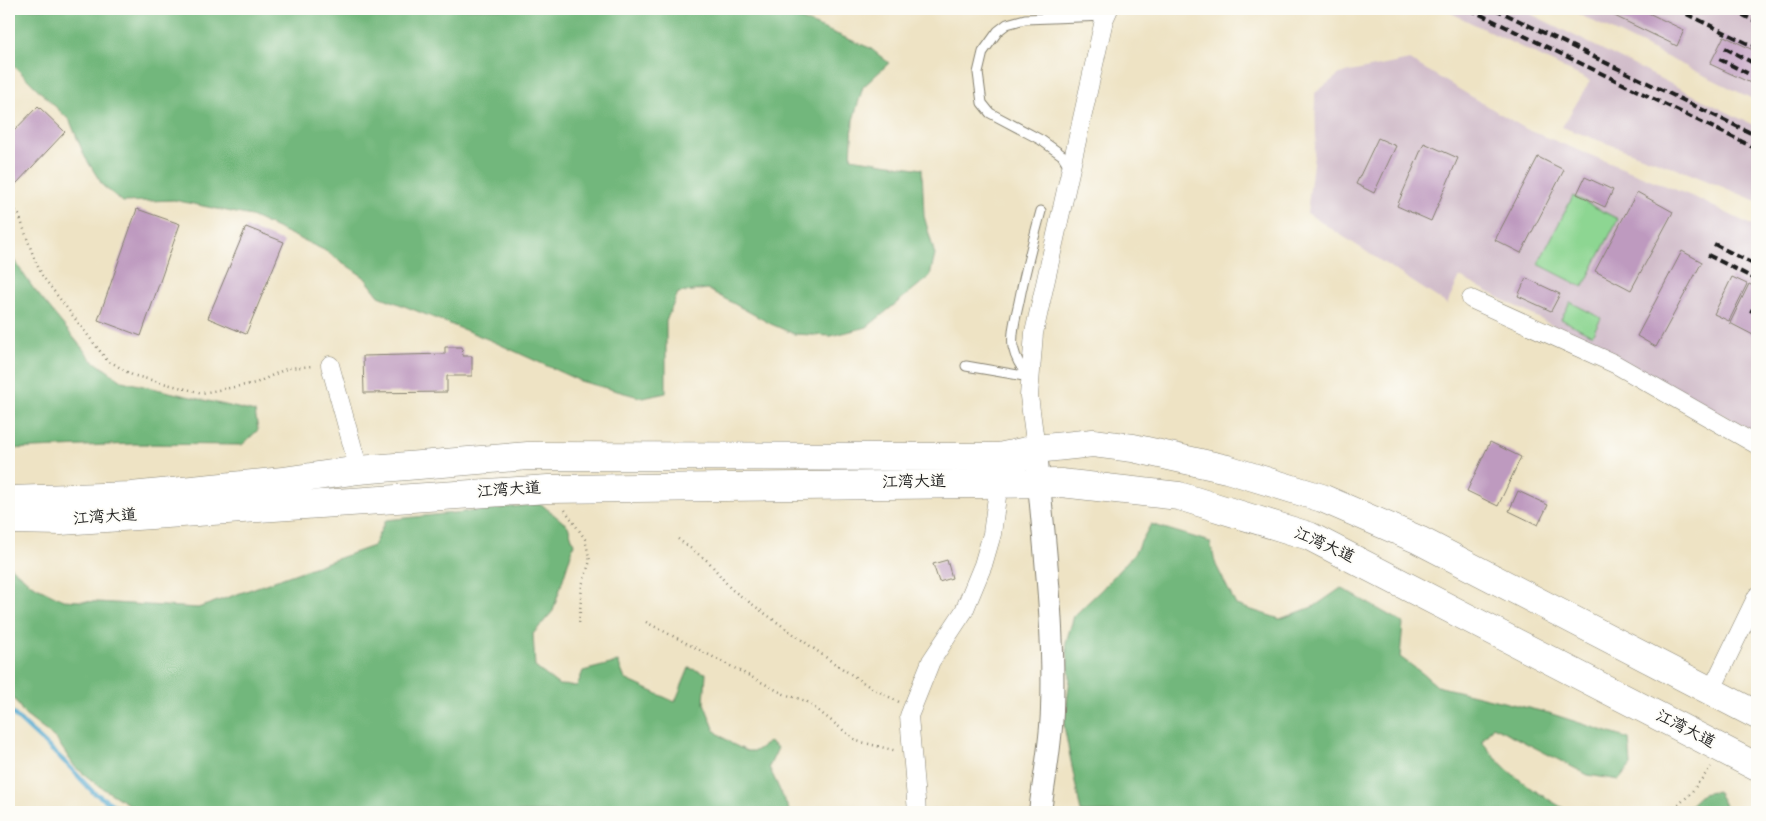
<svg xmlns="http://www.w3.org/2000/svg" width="1766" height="821" viewBox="0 0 1766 821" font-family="Dekko,'LXGW WenKai TC',sans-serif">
<rect width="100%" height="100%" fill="#fdfcf7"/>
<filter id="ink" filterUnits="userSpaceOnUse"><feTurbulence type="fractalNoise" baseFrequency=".02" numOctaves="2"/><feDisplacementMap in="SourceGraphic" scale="10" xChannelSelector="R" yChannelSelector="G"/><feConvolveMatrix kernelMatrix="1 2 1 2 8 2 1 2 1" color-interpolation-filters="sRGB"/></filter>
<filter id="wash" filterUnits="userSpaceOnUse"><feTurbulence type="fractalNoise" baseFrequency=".0096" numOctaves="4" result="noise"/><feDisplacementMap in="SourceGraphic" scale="20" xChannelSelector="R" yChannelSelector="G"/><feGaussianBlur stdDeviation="1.12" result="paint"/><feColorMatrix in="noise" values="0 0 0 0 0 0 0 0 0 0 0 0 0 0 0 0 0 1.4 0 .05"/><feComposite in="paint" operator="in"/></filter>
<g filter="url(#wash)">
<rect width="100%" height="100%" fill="#eee3c4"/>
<g fill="#d1bdca">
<polygon points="1443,9 1521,9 1757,127 1757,201 1683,171 1562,127 1590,81"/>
<polygon points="1568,9 1757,9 1757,101"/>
<polygon points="1410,60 1526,129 1696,198 1757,228 1757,433 1460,277 1447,304 1307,213 1316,138 1315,93 1340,74"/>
</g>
<g fill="#8dd692" stroke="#547957">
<polygon points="1573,196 1618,219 1583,287 1538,264"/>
<polygon points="1570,302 1601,318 1592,335 1561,319"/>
</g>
<g fill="#72b77c" stroke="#476a4c">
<polygon points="9,9 776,9 870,48 889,63 863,87 853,120 851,158 922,169 924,216 935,255 930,276 867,327 831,336 794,334 771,324 707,289 678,293 666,321 666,393 643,398 580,381 490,340 379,296 364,277 324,250 251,216 174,200 123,202 103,186 85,157 70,121 9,61"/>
<polygon points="9,253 33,288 92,360 122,381 255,412 258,430 242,445 133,444 9,449"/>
<polygon points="541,504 568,526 574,544 553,611 533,634 535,667 559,685 577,686 583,671 618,662 625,679 675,702 689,668 706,673 704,703 715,731 732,744 747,751 755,751 769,742 778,748 769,767 790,812 141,812 99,786 75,767 56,739 25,715 9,691 9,566 31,584 63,600 198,608 373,546 386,520"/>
<path d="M1151,524L1210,542L1216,565L1236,605L1280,619L1315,606L1341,588L1403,623L1400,657L1422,673L1437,686L1549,713L1629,739L1631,765L1619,780L1588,775L1493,726L1482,741C1504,773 1537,793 1570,812H1081L1064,726L1070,678L1066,642L1074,616L1102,589L1134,554Z"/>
<polygon points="1717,791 1729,812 1683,812 1702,794"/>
</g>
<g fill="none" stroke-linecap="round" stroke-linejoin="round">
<polyline stroke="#52a8ce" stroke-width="4.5" points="9,708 11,712 67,764 93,792 124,812"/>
</g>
<g id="blocks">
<g fill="#be9abf">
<polygon points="1600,9 1640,9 1684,30 1677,46"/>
<polygon points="1724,36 1757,52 1757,86 1710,64"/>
<polygon points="38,106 65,132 16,184 9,177 9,136"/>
<polygon points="1378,138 1396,146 1374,193 1356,184"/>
<polygon points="1424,143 1458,158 1431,221 1397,206"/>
<polygon points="1538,157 1564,170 1521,253 1495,240"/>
<polygon points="1585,177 1613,190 1605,207 1577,194"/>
<polygon points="1637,192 1673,212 1631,290 1595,271"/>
<polygon points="137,209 180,224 141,336 98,320"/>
<polygon points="246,227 284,242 246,334 208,318"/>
<polygon points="1682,251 1702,262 1656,347 1637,336"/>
<polygon points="1732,277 1747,284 1729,321 1714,314"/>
<polygon points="1526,278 1560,294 1551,311 1518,296"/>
<polygon points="1749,284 1757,288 1757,337 1730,323"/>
<polygon points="445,347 462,347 463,356 472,356 472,376 447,376 447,392 364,393 363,356 445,354"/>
<polygon points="1490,442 1521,457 1498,506 1467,491"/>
<polygon points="1518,491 1548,505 1538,525 1509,511"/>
<polygon points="947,560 952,578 939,582 933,564"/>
<rect x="933" y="809" width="18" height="3"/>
</g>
</g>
</g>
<g filter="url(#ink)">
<use href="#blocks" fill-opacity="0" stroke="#858070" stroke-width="1"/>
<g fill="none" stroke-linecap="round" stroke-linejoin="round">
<g stroke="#858070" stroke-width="11">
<g id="service">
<polyline points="1070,168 1062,155 1041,140 990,113 982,103 978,73 983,52 998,31 1007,24 1025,19 1106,16"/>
<polyline points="966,366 1030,377"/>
<path d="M1030,377C1021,369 1016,360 1013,347C1011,332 1016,316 1019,302C1025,271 1033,241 1041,211"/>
</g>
</g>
<g stroke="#858070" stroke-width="19">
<g id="minor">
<polyline points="1471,299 1615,364 1757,445"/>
<polyline points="330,365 359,470"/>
<polyline points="1711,691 1757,596"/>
<polyline points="917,812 909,716 931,661 964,611 983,565 992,534 999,482 1036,449 1029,396 1034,333 1104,20 1109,9"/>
</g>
</g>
<g stroke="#858070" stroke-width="24">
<path id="tertiary" d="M1036,449C1043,536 1055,623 1052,710C1051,745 1044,778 1040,812"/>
</g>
<g stroke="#858070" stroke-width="29">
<g id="trunk">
<polyline points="9,500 131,496 283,481 359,470 528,456 999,457 1036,449 1093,443 1133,448 1227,469 1322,498 1419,540 1757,715"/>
<polyline points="9,520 61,521 548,489 1061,483 1179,496 1309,536 1757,767"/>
</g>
</g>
<g stroke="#858070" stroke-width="2.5" stroke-dasharray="1 4" stroke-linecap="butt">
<polyline points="9,203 19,215 34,258 43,277 106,359 132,375 202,393 256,383 288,368 314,366"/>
<polyline points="565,510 585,539 590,561 582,585 579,624"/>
<polyline points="678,539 709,562 731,589 831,661 870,687 899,702"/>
<polyline points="646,622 784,694 806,701 857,741 897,751"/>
<polyline points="1671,812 1690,794 1711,767"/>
</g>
<use href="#service" stroke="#fff" stroke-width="9"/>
<use href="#minor" stroke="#fff" stroke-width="18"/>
<use href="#tertiary" stroke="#fff" stroke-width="22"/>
<use href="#trunk" stroke="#fff" stroke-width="28"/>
<g stroke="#1c1c1c" stroke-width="4" stroke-dasharray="8 4" stroke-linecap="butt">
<polyline points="1469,9 1757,149"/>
<polyline points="1495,9 1757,136"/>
<polyline points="1676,9 1757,48"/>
<polyline points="1731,9 1757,22"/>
<polyline points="1725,48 1757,65"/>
<polyline points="1719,59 1757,78"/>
<polyline points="1714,244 1757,266"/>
<polyline points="1708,255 1757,280"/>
<polyline points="1754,298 1757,299"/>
<polyline points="1750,310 1757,313"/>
</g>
</g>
</g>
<g text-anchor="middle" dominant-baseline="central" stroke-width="4" stroke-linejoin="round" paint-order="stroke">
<g font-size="16" fill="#1c1c1c" stroke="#fdfcf7">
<text transform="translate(914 483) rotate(-1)">江湾大道</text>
<text transform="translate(509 491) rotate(-4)">江湾大道</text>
<text transform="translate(105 518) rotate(-4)">江湾大道</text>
<text transform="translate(1324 546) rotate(24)">江湾大道</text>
<text transform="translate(1685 730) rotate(27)">江湾大道</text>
</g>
</g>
<rect width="1766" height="821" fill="none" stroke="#fdfcf7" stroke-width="30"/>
</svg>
